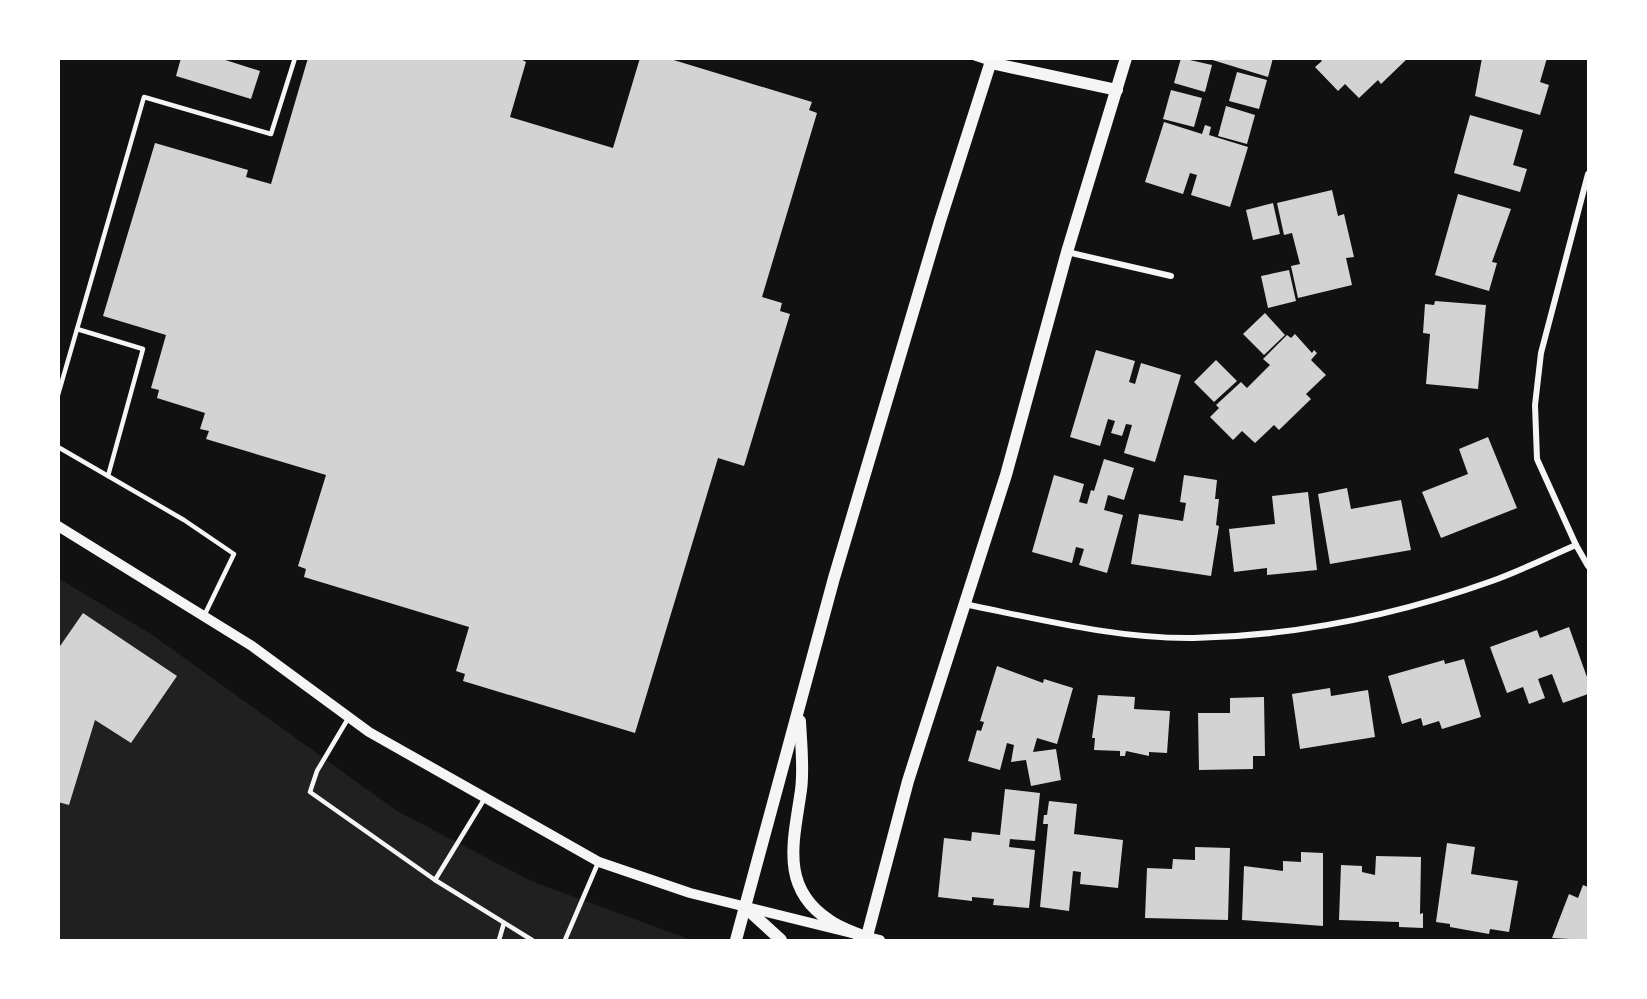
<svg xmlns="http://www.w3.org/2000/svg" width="1647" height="999" viewBox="0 0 1647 999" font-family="Poppins,sans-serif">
<rect width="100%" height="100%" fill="#111"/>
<polygon fill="#202020" points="58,578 151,634 397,811 531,881 686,938 686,940 59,940"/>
<g fill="#d3d3d3">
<polygon points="181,58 219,58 260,71 251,99 176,76"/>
<polygon points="308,58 519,58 526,62 510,117 613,148 640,58 667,58 812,102 809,110 817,113 762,297 782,303 780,311 790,314 744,466 718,458 635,733 463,681 465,674 456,671 469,627 304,577 306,569 298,566 326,475 206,439 209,431 200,429 205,413 157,398 159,390 151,388 166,335 103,316 155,143 248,170 246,177 271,184"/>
<polygon points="1181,58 1212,65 1205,92 1174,83"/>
<polygon points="1206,58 1273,58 1268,77"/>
<polygon points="1319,58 1408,58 1381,84 1378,80 1359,98 1345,84 1338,91 1315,67 1322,61"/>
<polygon points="1482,58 1547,58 1540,82 1549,85 1540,115 1475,96"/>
<polygon points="1237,72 1267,80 1259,109 1229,101"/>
<polygon points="1171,90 1202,98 1194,127 1163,119"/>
<polygon points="1226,106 1255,115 1247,144 1218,136"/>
<polygon points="1470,115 1523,130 1513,165 1527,169 1520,192 1454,173"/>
<polygon points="1164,122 1202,134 1205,125 1211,127 1209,135 1248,147 1230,207 1191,195 1197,175 1190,173 1183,194 1145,182"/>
<polygon points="1332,190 1338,216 1344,214 1354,257 1346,258 1352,285 1298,298 1291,266 1300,264 1292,233 1284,235 1277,203"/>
<polygon points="1458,194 1511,209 1492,262 1497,263 1489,291 1435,275"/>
<polygon points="1273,203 1280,234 1253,240 1246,210"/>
<polygon points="1289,270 1296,301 1268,308 1261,276"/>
<polygon points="1435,301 1486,305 1478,389 1426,384 1430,334 1423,333 1425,304 1434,305"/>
<polygon points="1265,313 1285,335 1264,355 1243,334"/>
<polygon points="1295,334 1312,353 1314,350 1317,353 1311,360 1326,375 1306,394 1311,399 1279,430 1274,425 1255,443 1242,431 1233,440 1210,417 1219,408 1216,405 1241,382 1247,388 1270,365 1263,359 1287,335 1291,338"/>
<polygon points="1096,350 1135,361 1129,382 1135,384 1141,363 1181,375 1155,462 1124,453 1132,425 1126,424 1122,436 1111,433 1115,421 1108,419 1100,446 1070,437"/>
<polygon points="1216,360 1237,381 1214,402 1194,382"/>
<polygon points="1488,437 1517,508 1441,538 1422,492 1468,474 1459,449"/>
<polygon points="1104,459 1134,468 1124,500 1108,495 1104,510 1123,515 1107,573 1079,565 1084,549 1076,547 1072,563 1032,552 1054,475 1084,484 1079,502 1087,504 1091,490 1094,491"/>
<polygon points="1184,475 1217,480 1215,499 1219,499 1216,525 1219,526 1211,576 1131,564 1139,514 1183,521 1186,503 1180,502"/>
<polygon points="1347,488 1351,509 1401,500 1411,550 1330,564 1318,494"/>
<polygon points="1308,492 1317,570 1267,575 1267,568 1234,572 1229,529 1275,524 1272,496"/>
<polygon points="83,613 177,676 131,743 95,720 69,805 58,802 58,649"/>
<polygon points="1569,627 1588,680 1588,694 1563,703 1552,674 1538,679 1545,698 1529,704 1523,687 1507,693 1490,647 1537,630 1540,638"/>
<polygon points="1464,659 1481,717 1442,729 1439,721 1423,726 1421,718 1402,724 1388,676 1444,660 1445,664"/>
<polygon points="997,666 1043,683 1044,679 1073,688 1057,744 1037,738 1033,752 1056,749 1061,780 1031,786 1026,760 1011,762 1014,745 1007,743 1000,770 968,761 977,730 981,731 984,722 980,721"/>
<polygon points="1330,688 1331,696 1368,690 1375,737 1300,749 1292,694"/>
<polygon points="1098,695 1135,697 1134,709 1170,711 1167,753 1149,752 1149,756 1126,751 1125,756 1120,756 1120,751 1094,750 1095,738 1092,738"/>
<polygon points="1264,697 1265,756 1253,756 1253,769 1199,770 1198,713 1230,713 1230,698"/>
<polygon points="1005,789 1040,793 1035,841 1010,839 1009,847 1035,850 1029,908 993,905 994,899 972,897 972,901 938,897 944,838 971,841 972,832 1000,835"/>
<polygon points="1049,801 1077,804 1074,834 1123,840 1118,888 1080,884 1081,872 1073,871 1069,911 1040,907 1048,824 1043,824 1044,815 1047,815"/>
<polygon points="1447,843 1475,847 1471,874 1518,881 1509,932 1490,929 1489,934 1450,927 1450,924 1436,922"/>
<polygon points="1195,847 1230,848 1228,920 1145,918 1147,868 1172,869 1173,859 1195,860"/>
<polygon points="1301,852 1323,853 1323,926 1242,920 1244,866 1283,871 1283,861 1301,862"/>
<polygon points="1376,856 1421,857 1420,914 1423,913 1423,928 1399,927 1399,922 1339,920 1341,865 1362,866 1362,872 1375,875"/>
<polygon points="1583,885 1588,887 1588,940 1552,938 1569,894 1578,898"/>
</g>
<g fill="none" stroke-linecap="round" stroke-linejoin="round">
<g stroke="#f5f5f5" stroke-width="4.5">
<polyline points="974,58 989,63"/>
<polyline points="77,329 143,349 108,476"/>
<polyline points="58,395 144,97 271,134 295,58"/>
<polyline points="58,447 184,520 234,554 204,616"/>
<polyline points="349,717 317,771 310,792 435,880 532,940"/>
<polyline points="435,880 485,798"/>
<polyline points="499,940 504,923"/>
<polyline points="565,940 598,863"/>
</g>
<g stroke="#f5f5f5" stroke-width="6">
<polyline points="1588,174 1541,353 1535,405 1537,459 1576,545 1588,566"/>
<polyline points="1067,252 1171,276"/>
<path d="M964,604C1039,619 1116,639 1194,638C1294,636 1397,615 1492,581C1520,571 1548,557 1576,545"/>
</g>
<polyline stroke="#f5f5f5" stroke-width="10" points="58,526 252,646 369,732 599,862 690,893 880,940"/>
<g stroke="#f5f5f5" stroke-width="12">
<polyline points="991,63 1117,90"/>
<path d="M800,721C801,744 804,768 801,790C794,840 779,887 829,920C840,928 854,932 867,938"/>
<polyline points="746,908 781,940"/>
<polyline points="736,940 834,578 940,221 992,58"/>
<polyline points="866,940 908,781 1006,475 1067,252 1126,58"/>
</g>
</g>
<rect width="1647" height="999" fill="none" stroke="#ffffff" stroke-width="120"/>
</svg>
